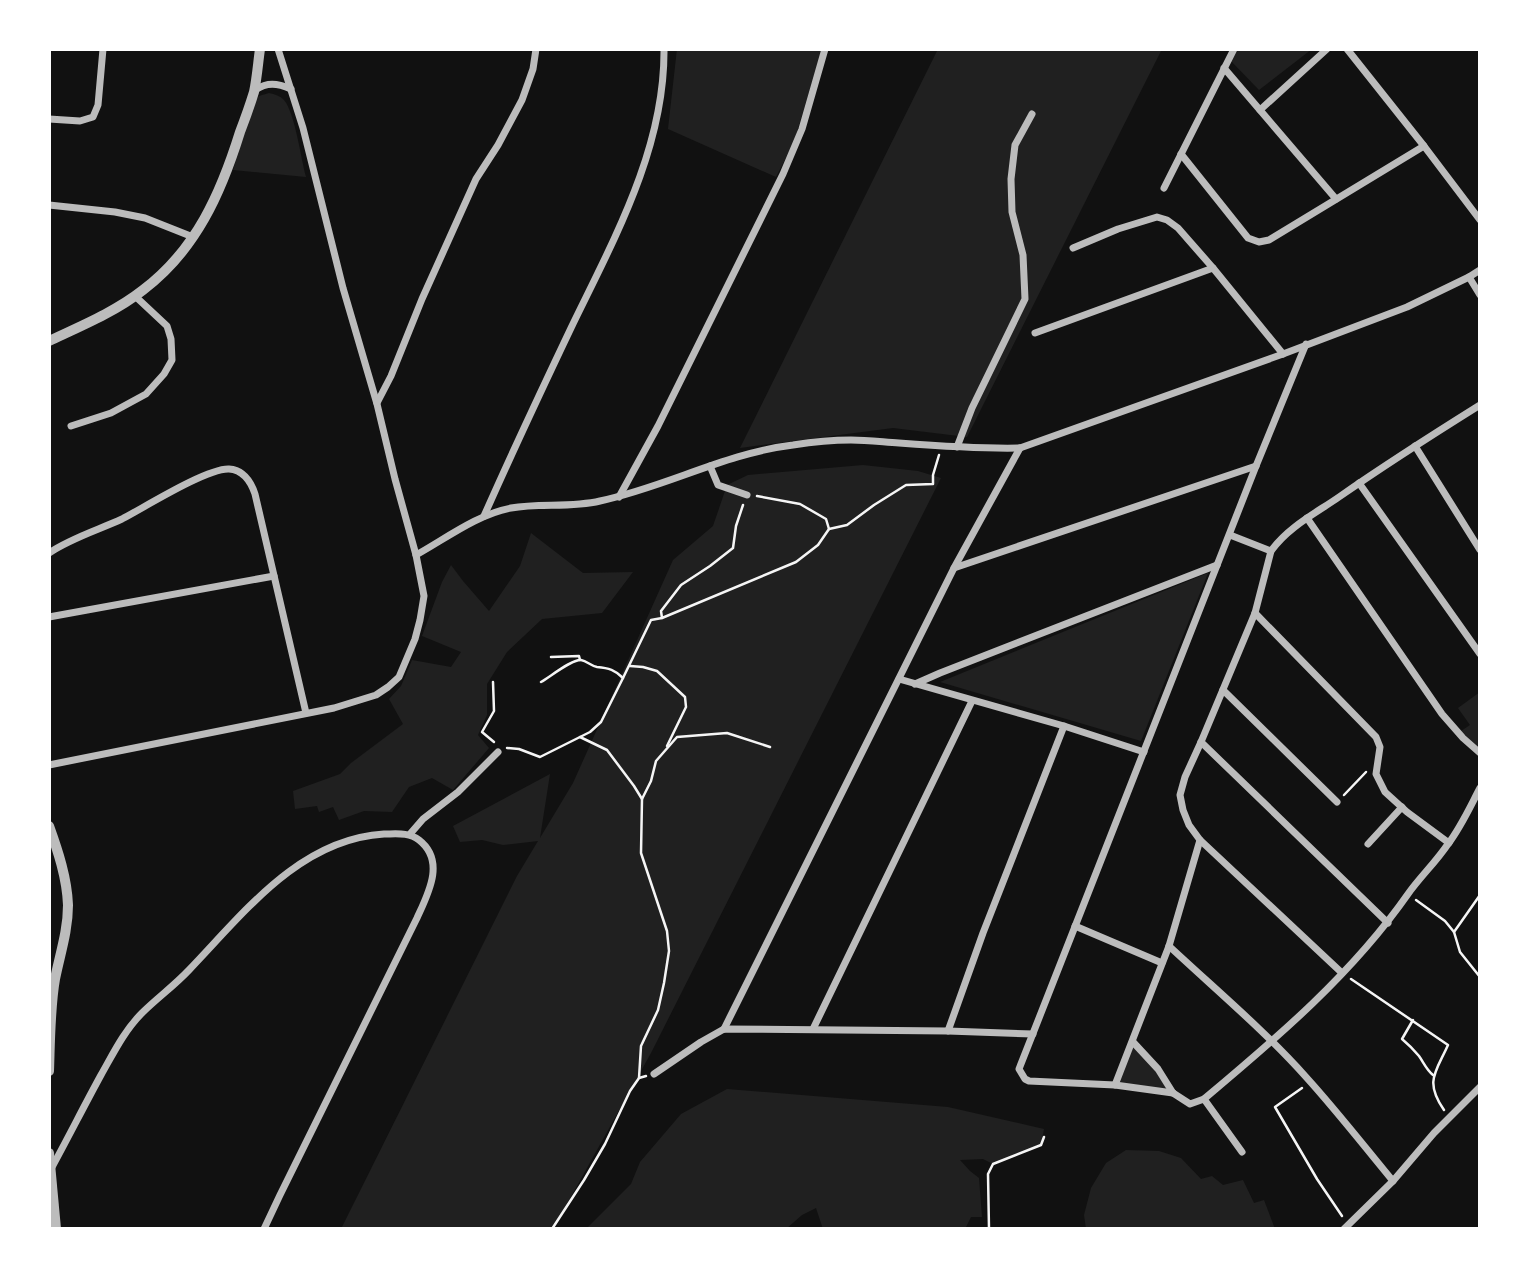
<svg xmlns="http://www.w3.org/2000/svg" width="1529" height="1278" viewBox="0 0 1529 1278" font-family="'Noto Sans',sans-serif">
<rect width="100%" height="100%" fill="#111"/>
<g fill="#202020">
<polygon points="677,49 822,49 794,142 776,177 668,129"/>
<polygon points="938,49 1162,49 967,437 893,428 740,448"/>
<polygon points="1234,49 1312,49 1259,90 1229,59"/>
<path d="M269,93C275,94 280,96 284,100C295,113 301,159 306,177L233,170L253,103L259,96Z"/>
<polygon points="863,465 918,471 941,478 651,1053 553,1229 341,1229 517,876 538,841 503,845 482,840 460,842 453,826 550,774 540,838 573,783 673,560 713,526 727,485 748,475"/>
<polygon points="531,533 583,573 633,572 602,613 542,619 507,652 487,684 487,715 478,735 489,748 453,790 432,778 409,787 392,812 364,811 339,820 333,807 319,812 317,806 295,809 293,791 340,774 351,763 403,724 389,699 401,686 412,660 451,667 461,652 422,636 442,582 451,565 463,581 489,611 520,566"/>
<polygon points="1208,573 1141,741 940,682"/>
<polygon points="1480,692 1480,749 1461,731 1470,725 1458,708"/>
<polygon points="1133,1042 1173,1093 1115,1085"/>
<polygon points="727,1089 948,1107 1044,1129 1041,1145 993,1164 983,1159 960,1160 970,1171 979,1178 982,1217 971,1217 965,1229 823,1229 816,1208 802,1215 786,1229 586,1229 631,1184 640,1162 681,1114"/>
<polygon points="1126,1150 1159,1151 1181,1158 1201,1179 1212,1176 1223,1185 1243,1180 1254,1203 1264,1200 1275,1229 1086,1229 1084,1215 1091,1188 1106,1163"/>
</g>
<g fill="none" stroke-linecap="round" stroke-linejoin="round">
<g stroke="#f5f5f5" stroke-width="2.5">
<polyline points="829,529 847,525 874,505 906,485 933,484 933,475 939,455"/>
<polyline points="662,618 796,562 818,545 829,529 826,519 800,504 757,496"/>
<polyline points="551,657 579,656 580,660"/>
<polyline points="630,666 643,667 657,671 685,697 686,707 667,746"/>
<polyline points="623,678 651,620 662,618 661,611 681,585 710,566 733,548 736,526 743,505"/>
<polyline points="493,682 494,711 482,732 494,742"/>
<polyline points="580,737 607,750 634,786 642,799 641,853 667,931 669,951 664,983 658,1010 641,1046 639,1078"/>
<path d="M507,748L519,749L540,757L590,732L601,722L623,678C615,670 609,668 597,667C591,666 587,661 581,660C572,659 550,677 541,682"/>
<polyline points="1344,795 1366,772"/>
<polyline points="642,799 651,781 656,761 677,737 727,733 770,747"/>
<polyline points="1416,900 1445,921 1454,932 1460,952 1480,977"/>
<polyline points="1454,932 1480,895"/>
<path d="M1351,979L1448,1045C1436,1072 1424,1081 1444,1110"/>
<path d="M1413,1020L1402,1039C1408,1044 1414,1050 1419,1056C1424,1063 1426,1069 1433,1075"/>
<polyline points="1302,1088 1275,1107 1317,1179 1342,1216"/>
<polyline points="552,1229 584,1180 605,1144 630,1091 639,1078 646,1076"/>
<polyline points="989,1229 988,1174 993,1164 1041,1145 1044,1137"/>
</g>
<g stroke="#bcbcbc" stroke-width="7">
<polyline points="1347,49 1424,146 1480,220"/>
<polyline points="1224,68 1336,199"/>
<path d="M255,90C267,82 277,83 291,89"/>
<polyline points="1260,110 1327,49"/>
<polyline points="49,119 80,121 93,117 98,105 103,49"/>
<polyline points="1181,154 1248,238 1259,242 1269,240 1424,146"/>
<polyline points="1164,188 1234,49"/>
<polyline points="49,205 115,212 145,218 193,237"/>
<polyline points="1073,248 1118,229 1157,217 1167,220 1178,228 1213,268 1283,354"/>
<polyline points="1469,277 1480,295"/>
<polyline points="1035,333 1213,268"/>
<polyline points="377,403 391,376 422,299 476,179 498,145 522,100 533,69 536,49"/>
<polyline points="71,426 111,413 146,394 164,374 172,360 171,339 167,326 135,296"/>
<polyline points="1415,446 1480,550"/>
<polyline points="957,447 972,408 1025,299 1023,255 1012,212 1011,179 1015,145 1032,114"/>
<polyline points="710,466 718,485 747,495"/>
<polyline points="1359,483 1480,654"/>
<polyline points="619,497 658,426 783,174 802,129 825,49"/>
<path d="M484,516C512,453 541,391 571,328C613,241 665,149 664,49"/>
<polyline points="1307,518 1442,714 1463,738 1480,753"/>
<polyline points="1230,535 1271,551"/>
<path d="M49,553C71,538 98,530 122,519C145,507 207,468 229,469C243,470 251,482 255,494L306,713"/>
<path d="M416,555C445,539 478,514 511,508C540,503 571,508 600,501C666,487 726,453 793,445C812,442 832,440 851,440C867,440 883,442 899,443C939,446 980,449 1020,448L1283,354L1407,307L1469,277L1480,270"/>
<polyline points="954,568 1256,466"/>
<polyline points="1255,613 1376,737 1380,747 1376,774 1385,792 1407,812 1449,843"/>
<polyline points="49,617 274,576"/>
<polyline points="899,679 1064,726 1144,752"/>
<polyline points="915,684 940,673 1217,565"/>
<polyline points="1223,690 1337,802"/>
<polyline points="1201,742 1388,923"/>
<polyline points="49,765 334,708 376,695 388,687 399,677 415,639 420,620 424,596 416,555 395,479 377,404 343,288 303,128 278,49"/>
<polyline points="410,834 423,819 458,792 498,752"/>
<polyline points="1368,844 1402,807"/>
<polyline points="1075,926 1162,963"/>
<path d="M1169,946C1215,989 1264,1030 1306,1077C1336,1110 1364,1146 1393,1181"/>
<path d="M1342,973L1200,840L1189,825L1183,810L1180,795L1185,777L1201,742L1255,613L1271,551C1288,527 1316,513 1339,497C1385,465 1432,435 1480,405"/>
<polyline points="724,1029 954,568 1020,448"/>
<polyline points="813,1029 972,701"/>
<polyline points="948,1031 983,933 1064,726"/>
<path d="M1133,1042L1158,1069L1173,1093L1190,1104L1204,1099C1278,1037 1352,974 1408,894C1420,877 1436,862 1448,844C1461,827 1470,807 1480,788"/>
<polyline points="654,1074 701,1042 724,1029 948,1031 1033,1034"/>
<polyline points="1115,1085 1169,946 1200,840"/>
<polyline points="1173,1093 1115,1085 1029,1081 1025,1079 1019,1069 1256,466 1306,344"/>
<polyline points="1204,1099 1242,1152"/>
<path d="M51,1169C68,1138 84,1106 101,1075C113,1054 124,1031 142,1013C157,998 174,986 189,970C243,914 299,839 384,834C396,834 409,832 419,840C446,861 428,894 417,918L280,1195L264,1229"/>
<polyline points="1344,1229 1393,1181 1434,1133 1480,1087"/>
</g>
<g stroke="#bcbcbc" stroke-width="10">
<path d="M49,341C81,326 115,312 143,290C196,250 221,193 240,132C245,119 250,105 254,92C257,78 258,63 260,49"/>
<path d="M49,826C58,851 67,878 68,905C68,931 60,954 55,979C50,1007 50,1043 49,1071"/>
<polyline points="49,1153 56,1229"/>
</g>
</g>
<rect width="1529" height="1278" fill="none" stroke="#ffffff" stroke-width="102"/>
</svg>
